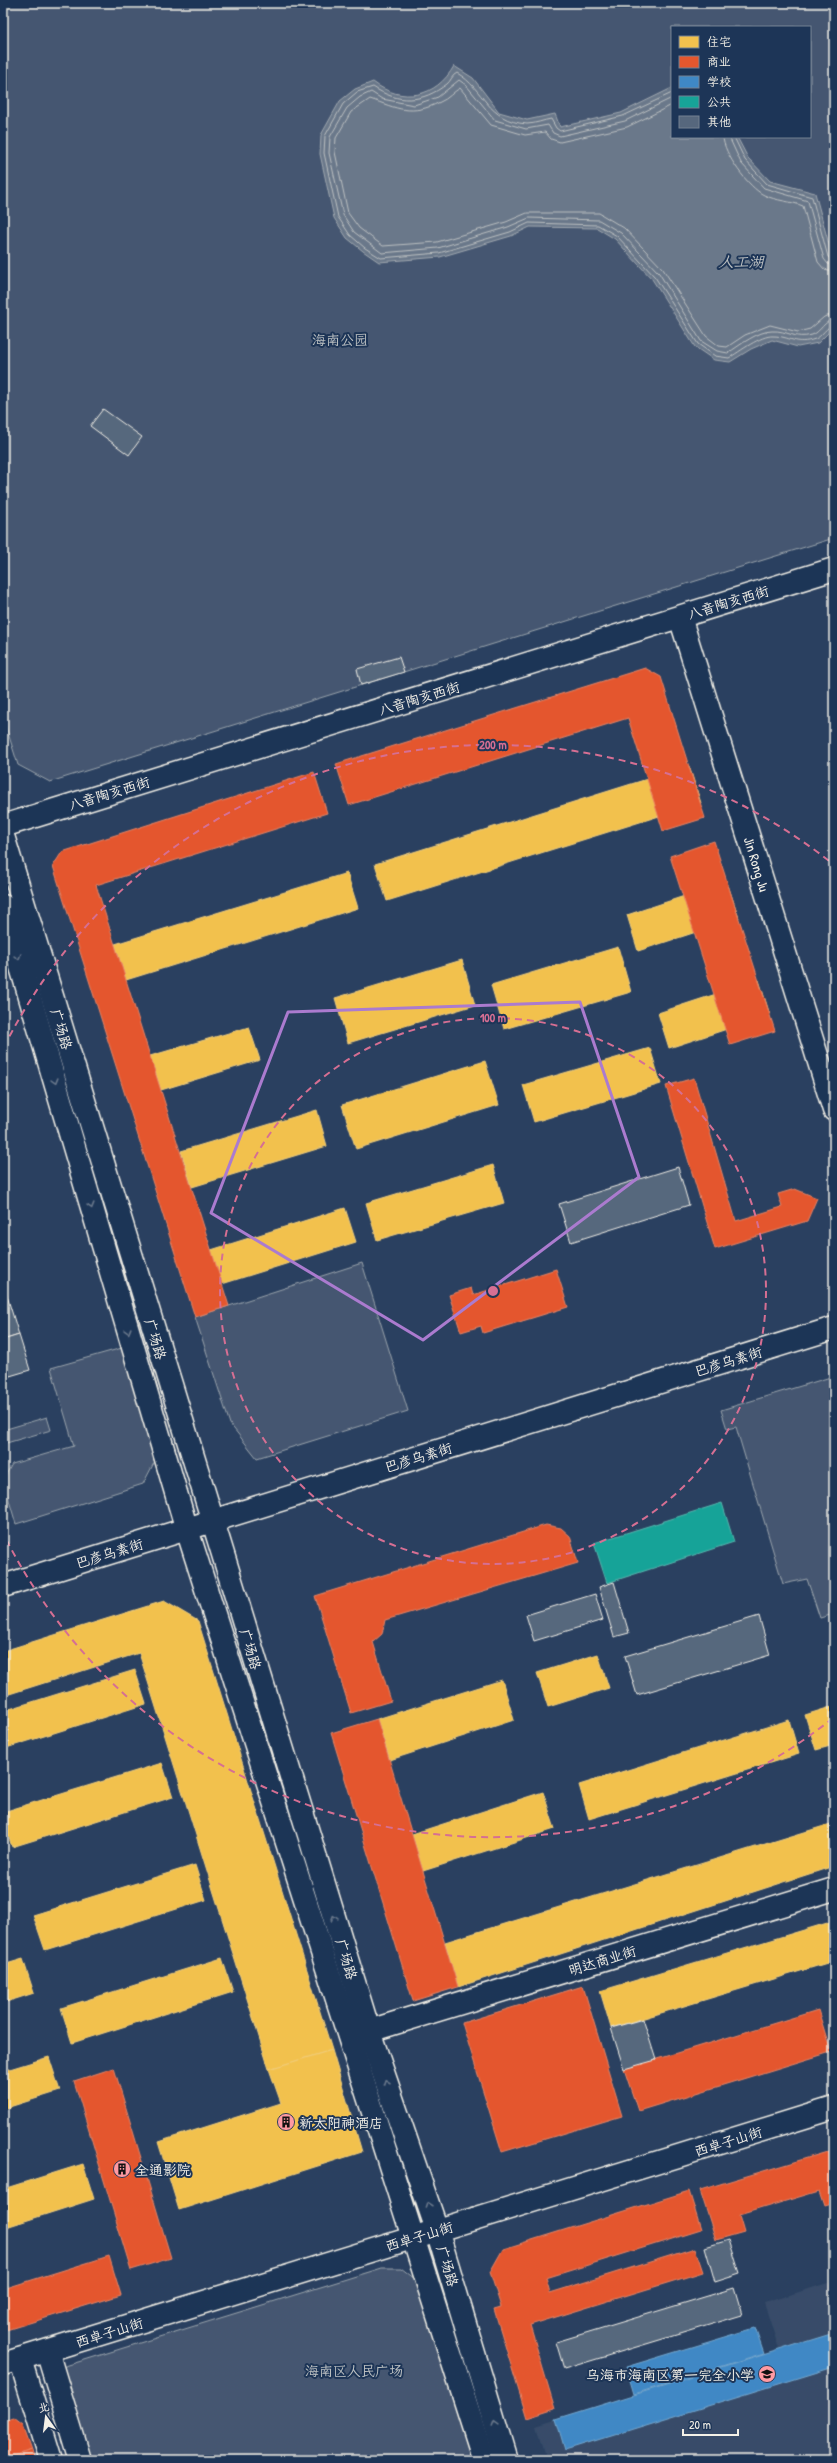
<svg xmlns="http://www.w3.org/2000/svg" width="837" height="2463" viewBox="0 0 837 2463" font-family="'Patrick Hand','LXGW WenKai TC',sans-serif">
<rect width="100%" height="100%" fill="#2a4060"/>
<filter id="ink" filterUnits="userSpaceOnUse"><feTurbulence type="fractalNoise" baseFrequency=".025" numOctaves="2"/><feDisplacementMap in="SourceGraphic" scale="8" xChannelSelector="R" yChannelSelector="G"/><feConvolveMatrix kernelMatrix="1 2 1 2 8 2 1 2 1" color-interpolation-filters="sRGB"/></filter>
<g filter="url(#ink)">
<polygon fill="#374c69" points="834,2281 834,2460 547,2460 537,2425 779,2349 764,2303"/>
<g fill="#445771" stroke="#9ca4ac" fill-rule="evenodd">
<path d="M3,3H834V538L50,782L18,765L3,717ZM672,27H810V137H672Z"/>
<polygon points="362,1263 408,1411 257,1458 230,1424 195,1317"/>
<polygon points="122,1348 155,1461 143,1484 16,1524 3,1480 12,1464 74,1446 51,1368"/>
<polygon points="834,1376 834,1614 820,1618 807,1579 783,1584 736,1427 727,1429 721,1410"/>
<polygon points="47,1417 51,1430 3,1444 3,1430"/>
<polygon points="382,2268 401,2268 424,2286 477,2460 90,2460 62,2367"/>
</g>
<path fill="#6a788a" stroke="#a1a8b0" d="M454,66L473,78L499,112L527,120L555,114L560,127L621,113L672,88V137H737L748,158L770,181L815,193L834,263V327L818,343L798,347L772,340L751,349L730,362L714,360L695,347L652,279L615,239L597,228L530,227L511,236L440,257L379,262L363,251L347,238L334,218L320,154L321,135L340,101L355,89L373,82C402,104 436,98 454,66Z"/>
<g fill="#f2c14e" stroke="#f3cf7c">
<polygon points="689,766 701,803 387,901 375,864"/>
<polygon points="347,873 358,908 126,980 115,944"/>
<polygon points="727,882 739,918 638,951 627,915"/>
<polygon points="618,947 631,992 504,1029 491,985"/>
<polygon points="462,960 475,1005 348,1043 335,998"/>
<polygon points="759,980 770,1015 669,1048 658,1013"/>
<polygon points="249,1027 260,1060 161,1090 150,1056"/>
<polygon points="650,1048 661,1084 534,1122 523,1085"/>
<polygon points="485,1061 499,1105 356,1149 342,1105"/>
<polygon points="317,1110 327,1146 192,1187 181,1151"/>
<polygon points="493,1165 504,1203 377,1240 366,1203"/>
<polygon points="345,1208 356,1242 222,1284 211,1250"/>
<polygon points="164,1601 198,1621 332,2050 269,2069 139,1653 3,1696 3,1651"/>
<polygon points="598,1654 609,1688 548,1707 537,1673"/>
<polygon points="135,1670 146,1704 3,1749 3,1711"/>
<polygon points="502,1680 514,1720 390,1760 377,1719"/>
<polygon points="834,1706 834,1745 816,1750 805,1715"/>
<polygon points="789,1720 799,1754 589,1819 579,1785"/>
<polygon points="162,1763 173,1797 12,1847 3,1820 3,1812"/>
<polygon points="543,1792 555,1829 423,1871 412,1834"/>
<polygon points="834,1823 834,1866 458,1987 445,1942"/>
<polygon points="195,1865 206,1900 45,1950 33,1915"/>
<polygon points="834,1921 834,1961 611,2028 600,1991"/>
<polygon points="222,1958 233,1992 72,2043 61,2008"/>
<polygon points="23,1959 34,1993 3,2003 3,1965"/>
<polygon points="332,2050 362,2152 179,2210 158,2142 281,2103 269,2069"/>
<polygon points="49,2057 60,2091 3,2109 3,2071"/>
<polygon points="83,2164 94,2199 3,2228 3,2189"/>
</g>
<g fill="#e4572e" stroke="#e98566">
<polygon points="645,668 661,677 705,818 663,831 628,718 349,805 336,764"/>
<polygon points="314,772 327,813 96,885 229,1306 195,1317 53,866 62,852"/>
<polygon points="714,841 775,1031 730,1045 670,856"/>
<polygon points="694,1078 736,1221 782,1207 778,1194 795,1189 817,1198 807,1221 715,1249 666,1086"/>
<polygon points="556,1269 568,1307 483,1333 481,1326 461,1332 449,1295 471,1288 473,1295"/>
<polygon points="546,1525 561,1528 570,1536 578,1563 385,1620 382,1634 373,1642 391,1701 351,1713 315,1596"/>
<polygon points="377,1719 458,1987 413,2001 331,1733"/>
<polygon points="583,1986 622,2116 502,2152 462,2023"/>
<polygon points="818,2010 831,2052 638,2111 624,2069"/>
<polygon points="114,2068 171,2258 131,2270 74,2081"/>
<polygon points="834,2150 834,2203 824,2206 819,2191 739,2215 744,2232 716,2240 700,2190"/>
<polygon points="689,2191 701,2230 546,2278 550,2293 695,2248 703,2272 530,2325 555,2409 527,2418 494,2309 501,2307 490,2272 503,2249"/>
<polygon points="109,2256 121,2295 3,2331 3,2289"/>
<polygon points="14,2418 23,2425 32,2450 3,2459 3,2421"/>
<polygon points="32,2450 35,2460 3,2460 3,2459"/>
</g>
<g fill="#3f88c5" stroke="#75a8d0">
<polygon points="755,2328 764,2354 634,2394 626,2367"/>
<polygon points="834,2333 834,2367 565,2450 556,2419"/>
</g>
<polygon fill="#17a398" stroke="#59bab0" points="722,1503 734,1542 607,1583 594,1543"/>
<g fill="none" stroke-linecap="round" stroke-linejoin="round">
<g stroke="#bdc1c2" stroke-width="1">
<path d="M672,93L623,116L560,131L556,128L551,119C544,120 535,124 527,124C486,121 485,89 457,73C452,75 451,81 447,84C422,103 399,104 373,87L357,92L343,104L325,136L324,153L338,217L350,235L365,248L381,258L439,253L510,232L529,223L598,225L617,236L655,277L698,344L715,356L729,358C739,352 761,335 773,336C790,336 796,346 815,339C822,337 826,326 834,325"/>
<path d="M672,98L625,121L560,136L553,133L548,125L526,129L495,120L466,85L459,80L438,97L414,105L382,99L371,92L360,97L347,108L330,137L329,153L343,215L354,232L382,253L438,248L508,227L529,218L599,220L621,233L659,273L701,341L717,351L728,353C740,345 758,331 772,331C788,330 794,340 812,335C821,332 824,320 834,320"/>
<path d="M672,105L627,127L560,142L551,139L545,132L525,135L491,125L460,88C453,92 448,99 440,102C411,117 397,108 370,99L351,112L336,138L335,152L348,213L359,228L383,246L437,242L506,222L527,213H599L624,228L663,269L706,336L719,346L727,347L745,335L770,325L798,332L810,329L824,317L834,314"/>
<path d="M723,137C723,153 749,188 764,195C776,201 791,201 803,206L818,262L824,269L834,271"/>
<polyline points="729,137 741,163 764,188 808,201 824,259 828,264 834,265"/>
<polyline points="734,137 745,160 767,184 812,197 828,257 834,260"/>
</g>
</g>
<g fill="#56677d" stroke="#f4f1e8">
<polygon points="103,409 142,437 129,455 90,426"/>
<polygon points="399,657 404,672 361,685 357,669"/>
<polygon points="678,1167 689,1205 571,1242 559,1204"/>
<polygon points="3,1283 19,1335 3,1340"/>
<polygon points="19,1335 30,1370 3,1378 3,1340"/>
<polygon points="614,1582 629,1633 614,1637 599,1587"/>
<polygon points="595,1594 603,1620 534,1641 526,1615"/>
<polygon points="759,1616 770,1655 637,1695 625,1656"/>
<polygon points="643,2019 656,2060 624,2069 611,2028"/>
<polygon points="729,2240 740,2274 715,2282 705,2247"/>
<polygon points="734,2288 742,2315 564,2369 556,2342"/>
</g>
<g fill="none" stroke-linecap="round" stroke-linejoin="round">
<g stroke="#f4f1e8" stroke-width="25">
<g id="minor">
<polyline points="680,617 834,1110"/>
<polyline points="3,826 834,569"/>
<polyline points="3,836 369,2031 437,2230 506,2460"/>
<polyline points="3,906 184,1520 484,2460"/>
<polyline points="3,1586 834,1328"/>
<polyline points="369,2031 834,1889"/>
<polyline points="47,2351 80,2460"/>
<polyline points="20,2359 51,2460"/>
<polyline points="3,2364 834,2108"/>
</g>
</g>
<use href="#minor" stroke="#1d3557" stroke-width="22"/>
</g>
<defs><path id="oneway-chevron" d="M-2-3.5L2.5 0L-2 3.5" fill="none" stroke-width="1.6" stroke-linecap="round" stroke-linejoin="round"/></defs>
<g stroke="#68778a">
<use href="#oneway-chevron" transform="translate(18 957) rotate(74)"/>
<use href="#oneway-chevron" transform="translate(55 1081) rotate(74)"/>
<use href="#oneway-chevron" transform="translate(91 1206) rotate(74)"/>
<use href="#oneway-chevron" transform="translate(128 1331) rotate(74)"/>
<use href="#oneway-chevron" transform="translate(334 1918) rotate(-107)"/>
<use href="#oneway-chevron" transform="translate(386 2082) rotate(-109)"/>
<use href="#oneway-chevron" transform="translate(428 2205) rotate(-109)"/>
<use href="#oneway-chevron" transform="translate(495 2423) rotate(-107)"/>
</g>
</g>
<path fill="none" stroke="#ab7bcf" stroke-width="3" stroke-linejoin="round" d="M580,1002L639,1177L423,1340L211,1213L288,1012Z"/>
<g fill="none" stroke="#d66f93" stroke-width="2" stroke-dasharray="7 5">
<circle cx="493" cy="1291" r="273"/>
<path d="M833 1718A546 546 0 0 1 4 1535M4 1047A546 546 0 0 1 833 864"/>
</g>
<defs>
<g id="building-disc" transform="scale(0.9)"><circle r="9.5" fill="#ff9aa2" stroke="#1d3557"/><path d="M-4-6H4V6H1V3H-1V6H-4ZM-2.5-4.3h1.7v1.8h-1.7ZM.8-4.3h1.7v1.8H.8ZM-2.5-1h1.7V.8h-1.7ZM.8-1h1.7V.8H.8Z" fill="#111"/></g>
<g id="school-disc" transform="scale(0.9)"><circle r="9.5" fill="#ff9aa2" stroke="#1d3557"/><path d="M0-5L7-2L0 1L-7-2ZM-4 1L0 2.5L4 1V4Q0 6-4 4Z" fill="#111"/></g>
</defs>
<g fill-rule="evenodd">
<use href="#building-disc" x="286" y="2122"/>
<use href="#building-disc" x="122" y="2169"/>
<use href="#school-disc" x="767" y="2374"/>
</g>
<g text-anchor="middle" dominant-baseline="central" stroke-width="4" stroke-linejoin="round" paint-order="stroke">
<g font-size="14" fill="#bfc3c4" stroke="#1d3557">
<text x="340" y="339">海南公园</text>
<text x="354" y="2370">海南区人民广场</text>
</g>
<g font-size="14" fill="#f4f1e8" stroke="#1d3557">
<text transform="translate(728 602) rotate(-17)">八音陶亥西街</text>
<text transform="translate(419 698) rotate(-17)">八音陶亥西街</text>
<text transform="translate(109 793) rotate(-17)">八音陶亥西街</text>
<text transform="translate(757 864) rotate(73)">Jin Rong Ju</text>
<text transform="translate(62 1029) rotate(73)">广场路</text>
<text transform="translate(156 1339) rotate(73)">广场路</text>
<text transform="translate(728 1361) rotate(-17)">巴彦乌素街</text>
<text transform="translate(418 1457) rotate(-17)">巴彦乌素街</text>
<text transform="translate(109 1553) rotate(-17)">巴彦乌素街</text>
<text transform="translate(251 1649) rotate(73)">广场路</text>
<text transform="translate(347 1959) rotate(73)">广场路</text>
<text transform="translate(602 1960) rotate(-17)">明达商业街</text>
<text transform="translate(728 2141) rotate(-17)">西卓子山街</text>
<text transform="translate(419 2236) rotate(-17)">西卓子山街</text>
<text transform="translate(448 2266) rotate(73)">广场路</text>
<text transform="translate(109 2332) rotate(-17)">西卓子山街</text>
</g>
<g font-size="14" fill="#f4f1e8" stroke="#1d3557" text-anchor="start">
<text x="299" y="2122">新太阳神酒店</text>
<text x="135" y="2169">全通影院</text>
<text x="754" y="2374" text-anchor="end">乌海市海南区第一完全小学</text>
</g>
<g font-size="15" font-style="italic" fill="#bdc1c2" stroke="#1d3557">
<text x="741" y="261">人工湖</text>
</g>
</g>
<circle cx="493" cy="1291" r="6" fill="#d66f93" stroke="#1d3557" stroke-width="2"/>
<g font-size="12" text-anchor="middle" font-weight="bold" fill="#d66f93" stroke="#1d3557" stroke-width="4" stroke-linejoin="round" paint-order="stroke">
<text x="493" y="749">200 m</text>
<text x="493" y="1022">100 m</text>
</g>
<rect width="837" height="2463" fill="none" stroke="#1d3557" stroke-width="16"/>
<rect x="8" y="8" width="821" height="2447" fill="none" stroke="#f4f1e8" stroke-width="1.5" filter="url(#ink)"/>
<rect x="671" y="26" width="140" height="112" fill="#1d3557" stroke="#738091"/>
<rect x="679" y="36" width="20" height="12" fill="#f2c14e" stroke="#738091"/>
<text x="707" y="46" font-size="12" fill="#f4f1e8">住宅</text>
<rect x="679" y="56" width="20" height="12" fill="#e4572e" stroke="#738091"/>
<text x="707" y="66" font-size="12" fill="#f4f1e8">商业</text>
<rect x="679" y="76" width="20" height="12" fill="#3f88c5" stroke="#738091"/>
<text x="707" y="86" font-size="12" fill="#f4f1e8">学校</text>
<rect x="679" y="96" width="20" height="12" fill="#17a398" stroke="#738091"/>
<text x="707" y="106" font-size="12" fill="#f4f1e8">公共</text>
<rect x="679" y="116" width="20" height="12" fill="#56677d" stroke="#738091"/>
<text x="707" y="126" font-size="12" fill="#f4f1e8">其他</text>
<g transform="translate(46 2417) rotate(346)" stroke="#1d3557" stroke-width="3" paint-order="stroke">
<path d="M0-3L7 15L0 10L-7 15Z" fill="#f4f1e8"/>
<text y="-6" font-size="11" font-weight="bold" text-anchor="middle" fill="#f4f1e8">北</text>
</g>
<path d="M683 2429v6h55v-6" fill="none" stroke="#f4f1e8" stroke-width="2"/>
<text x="689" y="2429" font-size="12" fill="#f4f1e8" stroke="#1d3557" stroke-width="3" paint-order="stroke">20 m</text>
</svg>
